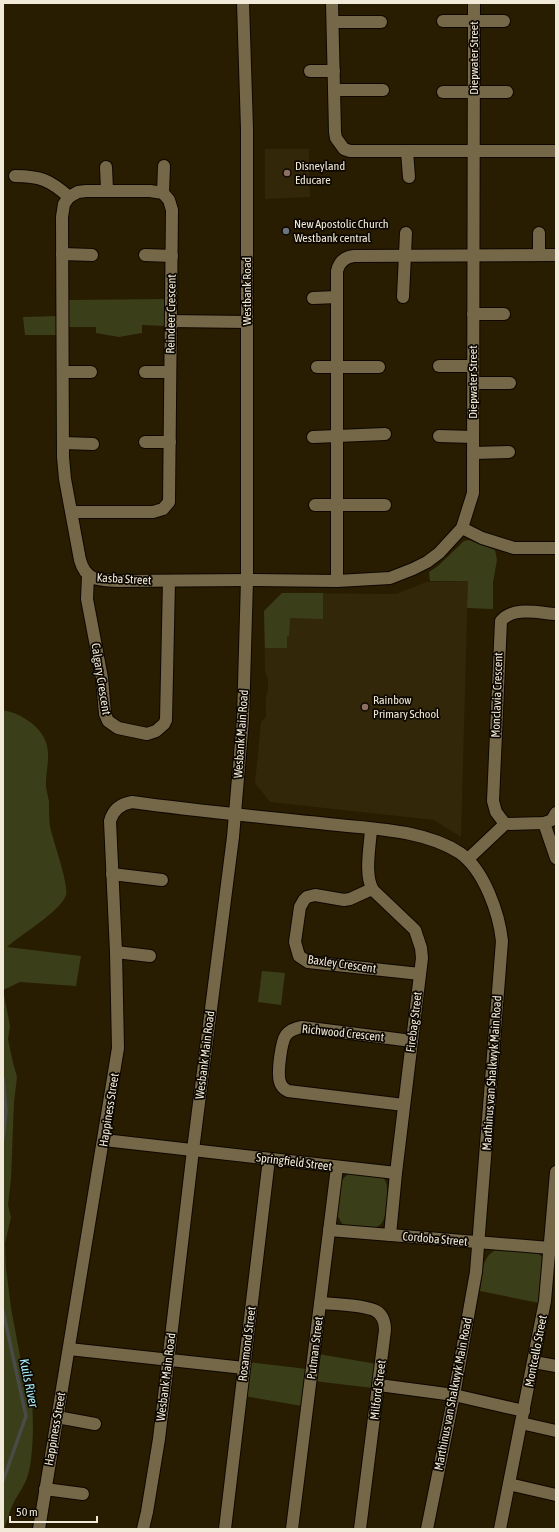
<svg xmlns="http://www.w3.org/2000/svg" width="559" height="1532" viewBox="0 0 559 1532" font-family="'Asap Condensed',sans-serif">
<rect width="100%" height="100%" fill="#281d00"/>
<g fill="#332709">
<polygon points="265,149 309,149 310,197 265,199"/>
<polygon points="468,581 461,837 434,820 270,802 255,783 261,722 266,717 266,697 268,690 268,680 265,671 264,611 282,593 396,594 426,582"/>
</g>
<g fill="#3b3f19">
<polygon points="167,299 166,326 142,325 142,333 119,337 96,333 96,327 66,327 67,300"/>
<polygon points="58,316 57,335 25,335 23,317"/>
<polygon points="469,540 495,550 497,560 493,582 493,609 467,608 468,581 430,581 429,572 438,566 464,541"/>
<polygon points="282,593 323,593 323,619 290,618 289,636 287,636 287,648 265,648 264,611"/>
<path d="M3,710C18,713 35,722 43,736C53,753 45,770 46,787C47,792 48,797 49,802C49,810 49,819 50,827C53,840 69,885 66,895C61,911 20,935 7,947L81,956L76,986L20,982L3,990L10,1026L8,1039L13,1063L17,1077L14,1102L11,1178L8,1205L11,1217L5,1243L6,1268L11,1308L23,1372L29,1377C34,1401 35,1456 27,1478C24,1486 19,1493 15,1500C10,1509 8,1519 4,1529H3Z"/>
<polygon points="262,971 285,973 281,1005 258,1002"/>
<path d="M351,1173C358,1174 380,1174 384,1179C390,1185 387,1214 383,1221C381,1225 377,1227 373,1229L343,1225L337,1215C338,1201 335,1179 351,1173Z"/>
<path d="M498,1249L537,1252L544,1259L539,1303L480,1291C483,1275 480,1256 498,1249Z"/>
<polygon points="318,1354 377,1364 373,1388 314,1381"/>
<polygon points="248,1362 307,1369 302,1406 244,1396"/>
</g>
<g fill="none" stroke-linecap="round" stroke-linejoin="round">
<g stroke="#494b47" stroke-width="3.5">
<polyline points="3,1078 6,1111 3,1139"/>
<polyline points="3,1311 26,1416 3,1481"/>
</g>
<g stroke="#0f0700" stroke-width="14">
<g id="street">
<polyline points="332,3 335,132 336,138 344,149 350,151 556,151"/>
<polyline points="443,21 504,21"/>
<polyline points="333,22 381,22"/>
<polyline points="310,71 334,71"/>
<polyline points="335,90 383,90"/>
<polyline points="443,92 507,92"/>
<polyline points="407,151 409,177"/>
<polyline points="106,167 107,190"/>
<path d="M15,176C40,176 50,180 69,197L64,204L62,217L63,457L65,479L80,560C86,581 98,580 117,581L247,580L337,581L390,578L413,569L427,562L439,553L462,528L473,493L474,3"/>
<polyline points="163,193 164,166"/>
<polyline points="69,197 78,192 86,191 150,191 163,193 169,200 172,210 169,502 163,509 153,512 72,512"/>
<polyline points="62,254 92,255"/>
<polyline points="145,255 172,256"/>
<polyline points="539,255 539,233"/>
<polyline points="403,297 406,233"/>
<polyline points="313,298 337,297"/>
<polyline points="473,314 504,314"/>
<polyline points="171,321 247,322"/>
<polyline points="439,366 473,366"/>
<polyline points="317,367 379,367"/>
<polyline points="63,372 91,372"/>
<polyline points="145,372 170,372"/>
<polyline points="473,383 510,383"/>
<polyline points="439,436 473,437"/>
<polyline points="313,437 385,434"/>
<polyline points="145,442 170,442"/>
<polyline points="63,443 93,444"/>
<polyline points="473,453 509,452"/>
<polyline points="315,505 385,505"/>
<polyline points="462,528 482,538 514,548 556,548"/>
<polyline points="88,576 87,599 102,678 105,714 108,721 118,728 147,734 156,731 164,724 166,720 169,581"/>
<path d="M337,581V271C339,262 345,257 354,256L556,255"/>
<polyline points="544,823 556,858"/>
<polyline points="505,824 544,823 552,820 556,813"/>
<path d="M371,829C370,847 364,875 373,890L415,930L421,948L422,958L396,1173L390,1235"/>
<path d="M468,859L505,824L496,812L493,801L501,621C513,606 539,613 556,614"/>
<polyline points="112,874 162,880"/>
<polyline points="372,889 350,899 344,900 315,895 307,897 304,900 300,907 295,942 299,956 308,962 420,974"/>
<polyline points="116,952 150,956"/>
<path d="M404,1105L288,1091C284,1089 281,1086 280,1082C277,1074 281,1042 286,1035C290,1030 296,1028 302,1027L412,1041"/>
<polyline points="104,1140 396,1173"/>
<polyline points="329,1230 550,1248"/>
<path d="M320,1303C333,1304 366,1305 376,1311C383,1315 385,1322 385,1330L360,1529"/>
<polyline points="69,1349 244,1368"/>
<polyline points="534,1362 556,1366"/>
<polyline points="379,1385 454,1395 524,1411"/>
<polyline points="57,1417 95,1424"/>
<polyline points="521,1423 556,1431"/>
<polyline points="509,1484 556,1495"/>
<polyline points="45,1489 83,1494"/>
<path d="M39,1529L118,1048L116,952L110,821C113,810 120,804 132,802C197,811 262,817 328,824C370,829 424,829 460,853C484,870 499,913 502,941L476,1272L454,1395L427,1529"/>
<polyline points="225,1529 269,1159"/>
<polyline points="292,1529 337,1167"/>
<polyline points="500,1529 545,1301 556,1172"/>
</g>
</g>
<g stroke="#0f0700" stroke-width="14">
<polyline id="secondary" points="143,1529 147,1512 159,1439 193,1150 233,837 243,719 247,580 247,129 243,3"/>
</g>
<use href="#street" stroke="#756848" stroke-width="12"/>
<use href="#secondary" stroke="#756848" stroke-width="12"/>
</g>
<g fill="#8d6e63" stroke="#0d0801" stroke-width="1.5">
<circle cx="287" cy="173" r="4"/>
<circle cx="365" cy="707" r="4"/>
</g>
<circle fill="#6b7280" stroke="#0d0801" stroke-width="1.5" cx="286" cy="231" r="4"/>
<g text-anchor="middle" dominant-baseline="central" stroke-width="3.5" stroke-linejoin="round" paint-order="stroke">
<g font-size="12" fill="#f1ead8" stroke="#0d0801">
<text transform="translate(474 58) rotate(-90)">Diepwater Street</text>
<text transform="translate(247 291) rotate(-90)">Westbank Road</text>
<text transform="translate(171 314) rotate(-89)">Reindeer Crescent</text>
<text transform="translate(473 382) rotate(-90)">Diepwater Street</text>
<text transform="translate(124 579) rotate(3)">Kasba Street</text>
<text transform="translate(101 679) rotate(81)">Calgary Crescent</text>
<text transform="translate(497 695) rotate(-88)">Monclavia Crescent</text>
<text transform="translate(241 734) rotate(-86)">Wesbank Main Road</text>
<text transform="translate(342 964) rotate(8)">Baxley Crescent</text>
<text transform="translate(414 1022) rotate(-83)">Firebag Street</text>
<text transform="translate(343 1033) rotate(6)">Richwood Crescent</text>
<text transform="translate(205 1055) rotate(-83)">Wesbank Main Road</text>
<text transform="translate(492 1073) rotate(-86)">Marthinus van Shalkwyk Main Road</text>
<text transform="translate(109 1110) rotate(-81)">Happiness Street</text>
<text transform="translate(294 1162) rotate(7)">Springfield Street</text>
<text transform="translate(435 1239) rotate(5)">Cordoba Street</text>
<text transform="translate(247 1344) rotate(-83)">Rosamond Street</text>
<text transform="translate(315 1348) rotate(-83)">Putman Street</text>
<text transform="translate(536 1351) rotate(-79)">Montcello Street</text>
<text transform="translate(166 1377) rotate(-83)">Wesbank Main Road</text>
<text transform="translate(378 1390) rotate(-83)">Milford Street</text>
<text transform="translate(453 1394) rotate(-79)">Marthinus van Shalkwyk Main Road</text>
<text transform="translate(55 1429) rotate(-80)">Happiness Street</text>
</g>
<g font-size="12" fill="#f1ead8" stroke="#0d0801" text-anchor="start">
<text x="295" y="166">Disneyland<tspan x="295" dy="14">Educare</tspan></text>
<text x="294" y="224">New Apostolic Church<tspan x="294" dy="14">Westbank central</tspan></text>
<text x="373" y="700">Rainbow<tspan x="373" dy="14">Primary School</tspan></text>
</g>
<g font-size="13" font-style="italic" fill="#a6ebf9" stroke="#0d0801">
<text transform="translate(29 1383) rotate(78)">Kuils River</text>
</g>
</g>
<rect width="559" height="1532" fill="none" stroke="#f1ead8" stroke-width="8"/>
<path d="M10 1516v6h87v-6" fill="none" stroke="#f1ead8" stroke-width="2"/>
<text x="16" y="1516" font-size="12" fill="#f1ead8" stroke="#0d0801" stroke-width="3" paint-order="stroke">50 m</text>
</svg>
